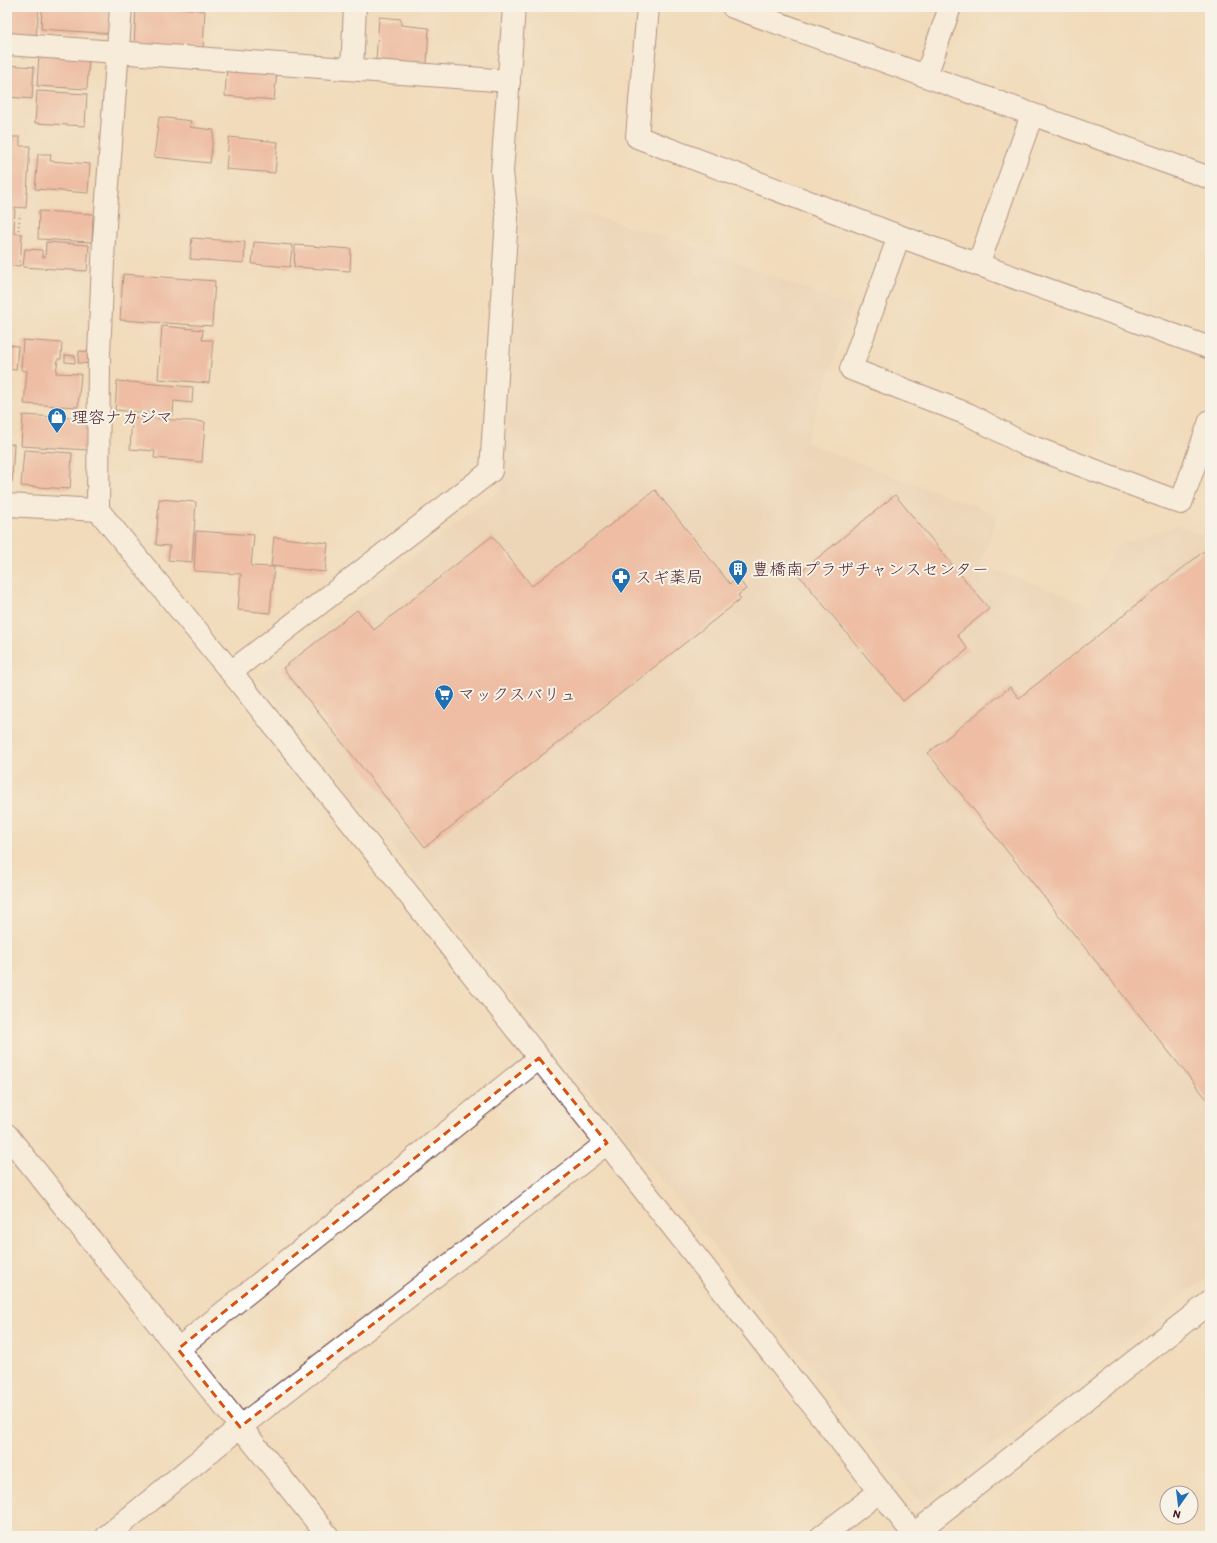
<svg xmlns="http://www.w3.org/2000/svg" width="1217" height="1543" viewBox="0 0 1217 1543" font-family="Itim,'Klee One',sans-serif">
<rect width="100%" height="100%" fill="#f7f3e8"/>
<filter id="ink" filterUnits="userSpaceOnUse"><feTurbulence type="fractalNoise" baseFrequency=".025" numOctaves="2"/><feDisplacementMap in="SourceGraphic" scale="8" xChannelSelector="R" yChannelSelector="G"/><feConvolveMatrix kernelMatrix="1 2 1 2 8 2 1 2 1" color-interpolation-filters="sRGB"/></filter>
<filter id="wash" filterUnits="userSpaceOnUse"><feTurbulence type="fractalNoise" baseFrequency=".012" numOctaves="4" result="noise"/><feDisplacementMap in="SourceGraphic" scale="16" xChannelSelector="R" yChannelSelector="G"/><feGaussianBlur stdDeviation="0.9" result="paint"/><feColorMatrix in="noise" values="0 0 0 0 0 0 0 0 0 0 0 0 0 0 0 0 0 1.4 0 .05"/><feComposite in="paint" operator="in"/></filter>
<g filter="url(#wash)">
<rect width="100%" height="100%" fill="#f1dbba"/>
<polygon fill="#e8cfb5" points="519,195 679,241 852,307 806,443 998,515 980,564 1091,605 1114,546 1178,525 1210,538 1210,1274 921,1504 257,678 502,488 520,213 517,202"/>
<g id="blocks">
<g fill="#ea9987">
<polygon points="7,7 39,7 36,36 7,34"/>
<polygon points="42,7 118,7 116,34 41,29"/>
<polygon points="136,7 174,7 205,11 203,49 134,45"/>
<polygon points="379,17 401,19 401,25 429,28 427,64 376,60"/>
<polygon points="39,54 89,57 87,89 37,86"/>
<polygon points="7,65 34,67 32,99 7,97"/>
<polygon points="227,68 277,72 274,100 225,96"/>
<polygon points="37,91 87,94 85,126 35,123"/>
<polygon points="159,117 191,121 190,127 214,130 210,163 154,157"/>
<polygon points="7,137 20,137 20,146 30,146 26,208 15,207 14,233 22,234 20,266 7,265"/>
<polygon points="229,137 278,142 275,173 226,169"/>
<polygon points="38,154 51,154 50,161 90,164 88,193 35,189"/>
<polygon points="39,211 93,214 92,242 38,239"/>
<polygon points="192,238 245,242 244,263 190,259"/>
<polygon points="46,242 89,245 87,271 23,267 25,249 42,250 42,257 45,257"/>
<polygon points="254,242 292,245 290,267 252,264"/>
<polygon points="295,245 351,249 350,271 294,267"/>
<polygon points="123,274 215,281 212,326 120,320"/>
<polygon points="162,326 203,330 202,340 213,340 209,383 158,379"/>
<polygon points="23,340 62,343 61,359 58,359 56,373 81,374 78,407 24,404 27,371 21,370"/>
<polygon points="7,345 18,346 16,370 7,369"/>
<polygon points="79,351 92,352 91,364 78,363"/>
<polygon points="65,355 75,356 75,363 65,362"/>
<polygon points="117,381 193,387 192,403 174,401 173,415 115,410"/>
<polygon points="23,415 89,419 88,450 21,446"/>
<polygon points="132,417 205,422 202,462 154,458 155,451 130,449"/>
<polygon points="7,444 14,444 12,482 7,482"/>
<polygon points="24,450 72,453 70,489 21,486"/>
<polygon points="655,490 730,584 738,578 746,589 738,595 741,599 425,847 283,668 357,610 374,630 492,536 532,586"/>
<polygon points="895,495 989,609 957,635 968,649 903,701 798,574"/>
<polygon points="159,499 196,502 192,562 168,560 170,546 156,545"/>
<polygon points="196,531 254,535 251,566 274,567 270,613 238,610 241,574 194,571"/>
<polygon points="274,537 328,543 325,572 271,566"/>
<polygon points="1208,548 1210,551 1210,1103 928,753 1010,687 1019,698"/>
</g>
</g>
</g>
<g filter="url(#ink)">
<use href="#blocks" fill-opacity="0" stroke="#633b40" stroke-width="1"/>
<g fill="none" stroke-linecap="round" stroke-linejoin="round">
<g stroke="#633b40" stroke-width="24">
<g id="minor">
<polyline points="121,7 104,239 99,354 98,510 231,672 607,1143 915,1536"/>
<polyline points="648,7 637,137 899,236 851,369 970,415 1022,443 1181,503 1210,421"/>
<polyline points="733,7 1210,178"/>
<polyline points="7,44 509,81"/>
<polyline points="352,69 355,7"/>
<polyline points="926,76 950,7"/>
<polyline points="899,236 1210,348"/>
<polyline points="978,265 1032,115"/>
<polyline points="7,505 98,510"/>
<polyline points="231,672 491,471 507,218 502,172 514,7"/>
<polyline points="7,1135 328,1536"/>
<polyline points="178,1349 539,1058"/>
<polyline points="914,1534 1210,1302"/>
<polyline points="107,1536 240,1427 607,1143"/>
<polyline points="822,1536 879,1492"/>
</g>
</g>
<polyline stroke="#633b40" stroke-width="2.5" stroke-dasharray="1 3" stroke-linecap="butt" points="18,234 20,214"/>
<use href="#minor" stroke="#fff" stroke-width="22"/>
</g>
</g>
<path d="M0 0H1217V1543H0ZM539,1058L607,1143L240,1427L178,1349Z" fill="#f1dbba" fill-opacity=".55" fill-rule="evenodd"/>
<path fill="none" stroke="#d8530f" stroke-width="3" stroke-dasharray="8 5" stroke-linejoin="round" d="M539,1058L607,1143L240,1427L178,1349Z"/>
<defs>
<g id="shop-pin" transform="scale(1)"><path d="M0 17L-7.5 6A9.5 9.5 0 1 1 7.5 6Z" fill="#1f6fb2" stroke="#f7f3e8"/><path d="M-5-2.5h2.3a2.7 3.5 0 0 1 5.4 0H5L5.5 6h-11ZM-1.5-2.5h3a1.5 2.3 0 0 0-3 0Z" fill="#fff"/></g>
<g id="building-pin" transform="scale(1)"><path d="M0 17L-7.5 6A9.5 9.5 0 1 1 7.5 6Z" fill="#1f6fb2" stroke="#f7f3e8"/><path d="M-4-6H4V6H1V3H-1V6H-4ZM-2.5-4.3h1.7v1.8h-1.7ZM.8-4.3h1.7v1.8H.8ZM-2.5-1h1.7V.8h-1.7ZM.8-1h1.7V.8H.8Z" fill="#fff"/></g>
<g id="pharmacy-pin" transform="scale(1)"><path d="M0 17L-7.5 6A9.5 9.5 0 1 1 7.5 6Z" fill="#1f6fb2" stroke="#f7f3e8"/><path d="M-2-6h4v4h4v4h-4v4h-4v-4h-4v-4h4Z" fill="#fff"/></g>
<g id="supermarket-pin" transform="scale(1)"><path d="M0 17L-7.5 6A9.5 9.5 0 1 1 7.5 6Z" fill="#1f6fb2" stroke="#f7f3e8"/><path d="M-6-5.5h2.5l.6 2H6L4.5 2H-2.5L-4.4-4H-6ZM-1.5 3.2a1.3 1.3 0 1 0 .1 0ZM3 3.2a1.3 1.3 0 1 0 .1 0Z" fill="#fff"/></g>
</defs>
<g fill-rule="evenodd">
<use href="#shop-pin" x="57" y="417"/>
<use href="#building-pin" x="738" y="569"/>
<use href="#pharmacy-pin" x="621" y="577"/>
<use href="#supermarket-pin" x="444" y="694"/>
</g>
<g text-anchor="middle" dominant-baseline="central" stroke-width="4" stroke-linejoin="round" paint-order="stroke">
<g font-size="17" fill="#4a1f2b" stroke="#f7f3e8" text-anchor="start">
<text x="71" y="417">理容ナカジマ</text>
<text x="752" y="569">豊橋南プラザチャンスセンター</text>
<text x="635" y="577">スギ薬局</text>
<text x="458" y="694">マックスバリュ</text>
</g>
</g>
<rect width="1217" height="1543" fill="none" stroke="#f7f3e8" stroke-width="24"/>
<g transform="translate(1179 1505) rotate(194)"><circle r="19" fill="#f7f3e8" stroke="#b29e9c"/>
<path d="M0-3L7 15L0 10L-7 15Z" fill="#1f6fb2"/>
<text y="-6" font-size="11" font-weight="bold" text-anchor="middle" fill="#4a1f2b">N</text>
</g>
</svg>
